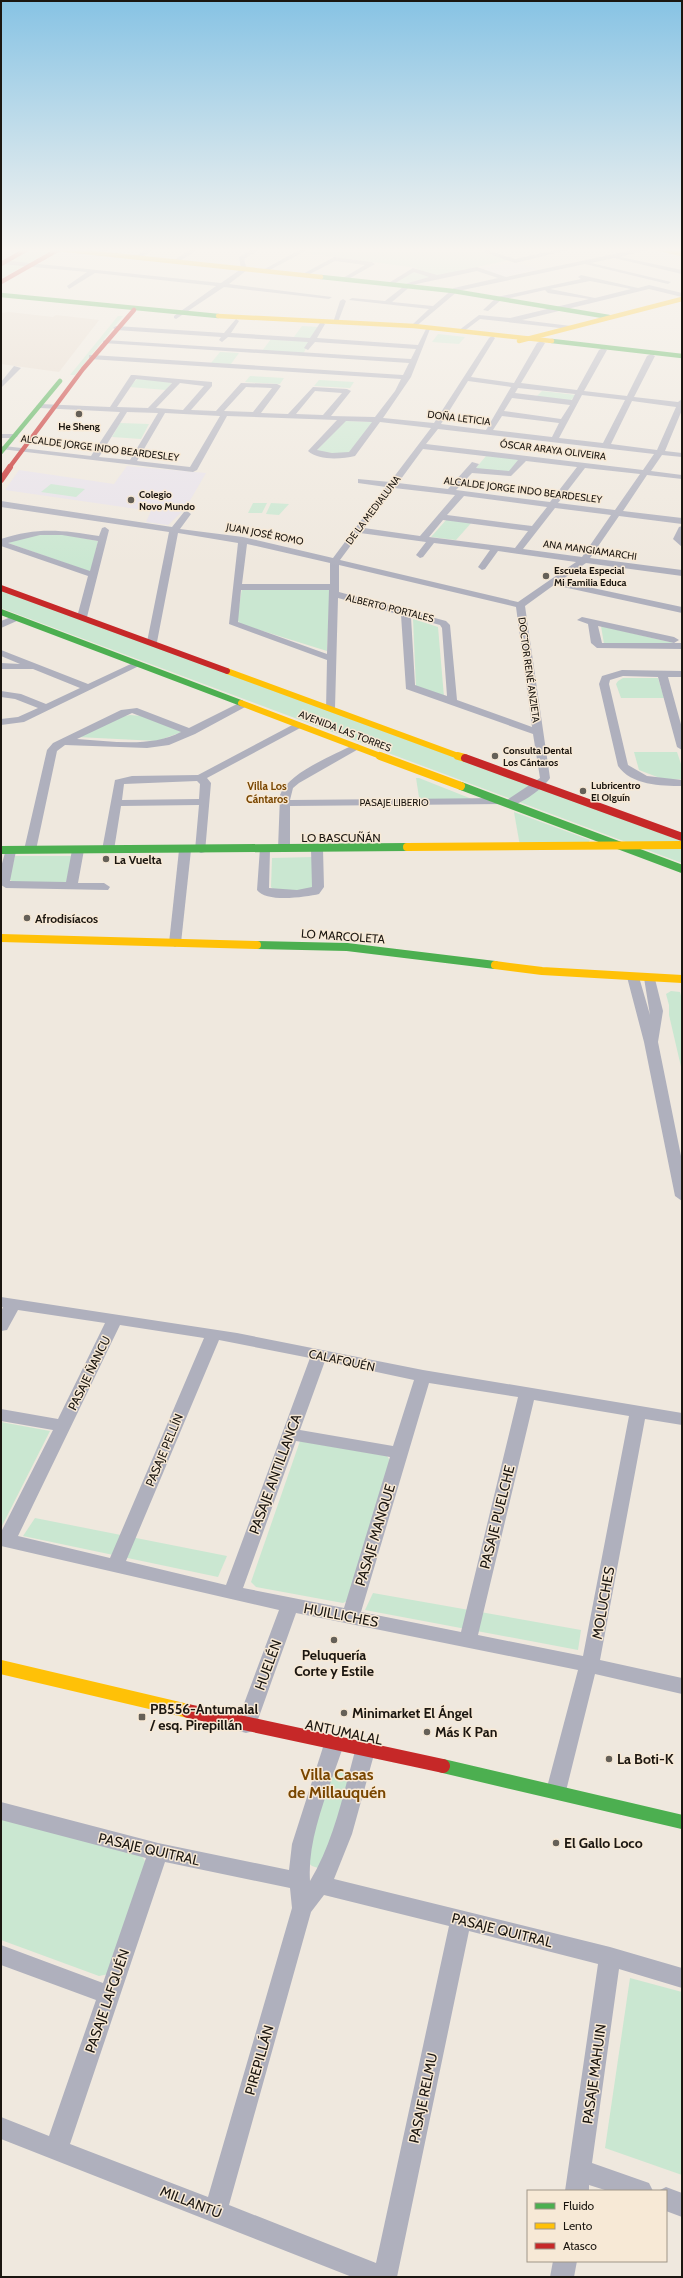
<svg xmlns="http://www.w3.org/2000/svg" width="683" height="2278" viewBox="0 0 683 2278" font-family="Cabin,sans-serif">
<rect width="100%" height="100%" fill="#efe8de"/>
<polygon fill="#e7dacd" points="9,312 53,317 56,315 99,320 59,372 1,364 1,313"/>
<g fill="#e8e2ea">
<polygon points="514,262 538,269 504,277 481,268"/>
<polygon points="127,466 206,473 185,509 168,525 146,522 151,511 5,490 19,470 114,484"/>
</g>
<g fill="#cae7d1">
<polygon points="316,248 499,248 483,252 509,260 414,281 408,285 394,284 417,268 306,253"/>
<polygon points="31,249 50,251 1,279 1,266"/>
<polygon points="118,316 123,316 75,375 70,375"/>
<polygon points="302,326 318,327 303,354 262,351 271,339 291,341"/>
<polygon points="438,334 465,337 459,344 432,342"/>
<polygon points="220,352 239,353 231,364 211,363"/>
<polygon points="250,376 284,378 280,384 245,382"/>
<polygon points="137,379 173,381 166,390 129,387"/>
<polygon points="319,380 354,382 350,388 314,386"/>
<polygon points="542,391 576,395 570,401 536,397"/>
<polygon points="345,421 375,422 351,453 340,454 316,451"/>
<polygon points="120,423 149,424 141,439 112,437"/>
<polygon points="486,456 520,459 509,472 475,469"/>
<polygon points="51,484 85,489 76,497 41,492"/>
<polygon points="253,503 267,503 262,513 248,513"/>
<polygon points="271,503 289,504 279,515 266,514"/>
<polygon points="447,519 472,522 456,540 431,537"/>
<polygon points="54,533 98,541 91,572 8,543 27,536"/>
<polygon points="242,588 330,588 327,651 240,624 237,619"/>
<polygon points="1,590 682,841 682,863 1,608"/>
<polygon points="413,619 438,627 444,697 416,687"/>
<polygon points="601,626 678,644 604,644"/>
<polygon points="623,678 658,678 664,698 621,698 616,684 618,681"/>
<polygon points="130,715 142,716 182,732 157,741 77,737 120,717"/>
<polygon points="634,752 677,752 682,767 682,779 665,780 639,770"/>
<polygon points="416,778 419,778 472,799 421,799 419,797"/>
<polygon points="514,812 590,840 588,843 520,846"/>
<polygon points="15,856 72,856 66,884 13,882 9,879"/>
<polygon points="313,857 314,887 305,891 275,891 271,887 272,858"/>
<polygon points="671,991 680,992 682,1000 682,1071 669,1015 669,1005 666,994"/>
<polygon points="1,1422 50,1431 2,1526 1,1526"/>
<polygon points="300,1441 387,1456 391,1462 347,1601 343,1603 256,1587 251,1582"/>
<polygon points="35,1518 227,1556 218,1577 23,1536"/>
<polygon points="373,1593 581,1630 578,1650 365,1610"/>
<polygon points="333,1769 346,1771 350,1776 327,1858 318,1868 312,1866 306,1861 325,1783"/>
<polygon points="1,1817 141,1855 147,1864 109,1974 99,1976 1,1940"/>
<polygon points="630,1978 682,1992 682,2175 605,2148"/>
</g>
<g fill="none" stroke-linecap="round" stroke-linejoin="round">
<g fill="#afb0bd" fill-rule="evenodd">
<polygon points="103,248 111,248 101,255 97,255 97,253"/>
<polygon points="148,248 156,248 139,259 135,259 135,257"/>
<polygon points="192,248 200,248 177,263 173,263 173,261"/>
<polygon points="254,248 262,248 244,259 247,270 229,284 332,297 329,299 224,287 176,319 174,318 174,316 216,286 95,273 69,289 67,286 87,272 1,264 1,260 221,283 241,269 239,257"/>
<polygon points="303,248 311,248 266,272 261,271"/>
<polygon points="564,248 577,248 515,263 484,252 487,250 515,259"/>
<path d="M642,248H655L620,257L682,270V274L614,258L591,263L671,282L668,284L585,264L458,291L414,328L411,326L412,325L429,309L349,300L352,298L385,301L408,283L429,277L414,272L392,285L387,284L413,268L437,275L477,267L506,277ZM477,271L498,278L454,288L433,306L392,302L412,285Z"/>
<polygon points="334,257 372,262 375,264 345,281 343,278 365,265 335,261 306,276 301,275"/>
<path d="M581,275L638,288L649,285L682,293V297L649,289L522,320L571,326L572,327L569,329L480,319L463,332L458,331L479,315L510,318L589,299L548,293L545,290L501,300L488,311L483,310L497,297L581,279L578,277ZM590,281L631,289L595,298L550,289Z"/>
<polygon points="343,299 346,301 338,322 333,323 340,301"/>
<path d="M236,319L239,321L231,333L310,338L320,323L322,322L325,324L317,338L418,345L426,329H430L411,377L383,418L434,423L489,338L492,336L495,338L471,377L514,383L537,343L541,341L545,343L521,383L577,390L599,350L603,348L607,350L584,391L627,396L647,356L651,354L655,356L634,397L678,402L682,399V410L665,451L682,453V457L662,455L651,471L682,475V479L647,475L623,511L682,518V524L619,516L590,558L682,570V576L586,563L560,581L682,607V613L554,585L525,606L550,778C545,787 516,809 505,806L504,804L290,806V849L288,851H280L278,849L280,795C288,773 332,756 353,745L357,744L362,747L299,783L293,788L290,800L502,798L507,800L540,778L533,734L406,689L401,615L338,598L335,708L330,711L326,710L327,660L229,624L238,543L178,533L157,642L152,645L149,644L147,642L169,532L1,507V501L172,527L184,512L187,511L191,514L180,529L243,537L333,558L386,487L358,483V479L390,482L431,428L380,422L355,456C342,459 319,461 308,451L337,420L227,416L197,470L193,472L1,449V446H4L91,456L120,412L40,408L36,406L40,404L110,407L131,375H134L212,382V386L191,410L216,411L241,383L277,384L281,386L261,413L288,414L313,387L347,389L351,391L331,416L375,417L395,391L401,379L89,359V355H92L403,375L409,363L103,343V341L105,340L411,359L416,349L315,342L308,350L304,348L308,342L228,337L222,342L219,340L221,337L116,330L113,328L116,326L224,333ZM136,379L172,383L148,408L117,407ZM468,381L511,387L486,430L441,424ZM180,383L204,386L183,410L156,408ZM246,387L272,388L253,412L224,411ZM518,388L575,394L572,400L515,393ZM315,391L342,393L323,415L296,414ZM582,395L625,400L603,443L559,438ZM512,398L570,405L561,419L504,411ZM632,401L676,407L657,450L611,444ZM127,412L158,413L130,460L99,457ZM165,413L220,416L190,467L137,461ZM502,416L559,423L552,437L493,430ZM346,421L372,422L349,452L332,453L317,450ZM438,429L654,454L643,470L426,444ZM423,449L518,460L509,471L476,468L479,464L472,462L448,489L398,483ZM526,461L577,467L550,502L456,490L472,473L511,476ZM585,468L640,474L615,510L558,503ZM394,488L455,495L420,536L364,528ZM464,496L547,507L532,526L447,515ZM555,508L611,515L582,557L523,549ZM443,520L528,531L515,548L429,537ZM360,533L426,542L416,555L420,558L423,557L434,543L490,550L478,567L482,570L485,569L498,551L576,562L518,602L340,560ZM247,544L330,563V584H242ZM339,565L516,607L532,727L457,700L450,625L446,621L339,592ZM241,590H329L327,654L238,622ZM411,617L440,625L442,628L447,696L415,685Z"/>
<polygon points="14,366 21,368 1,388 1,382"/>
<polygon points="1,434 14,434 18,436 14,438 1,438"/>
<polygon points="682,526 682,547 673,539 679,527"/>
<path d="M105,527L109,530L87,617L82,620L77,617L88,576L1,546V539C37,527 62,530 99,536L102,528ZM40,535H62L98,541L90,571L8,543Z"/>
<polygon points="16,615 21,618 19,620 1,628 1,621"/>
<polygon points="582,617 674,637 679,640 674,643 598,626 602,643 682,643 682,649 597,648 591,643 588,624 577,620"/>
<polygon points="1,650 88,684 135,662 138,661 143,664 24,722 1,725 1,719 18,717 38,708 15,699 1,697 1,691 21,694 46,704 80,688 33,669 1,669 1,663 20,664 1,656"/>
<path d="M622,670L682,671V677H668L682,728V750L677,747L658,677L623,676L610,680L609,684L628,765L647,776L682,780V786C661,786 631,785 618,766L599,684L602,676Z"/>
<path d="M243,701L248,704L247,706L195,734L169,745L147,748L65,745L57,751L36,850L30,853L24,850L47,750L53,743L121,710L137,708L189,728ZM132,713L181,732C150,748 111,741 77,739Z"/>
<path d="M298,722L303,725L302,727L207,778L211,783L205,852L201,853L195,850L199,805L121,806L114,850L108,853L102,850L115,780L132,776L198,775ZM197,781L200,784L199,799L122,800L124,784Z"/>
<path d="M317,846L323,849L324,887L319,894C306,897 266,903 257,890L260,848L264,847L270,850L269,888L297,890L312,887L311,849Z"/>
<polygon points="78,847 84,850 78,883 104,883 110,887 108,890 6,888 1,885 1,867 6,849 14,849 16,851 10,881 66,882 72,850"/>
<polygon points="185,847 191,850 181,943 175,947 169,943 179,850"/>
<polygon points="633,973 639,977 650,1015 644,978 646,975 654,975 663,1011 658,1042 682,1161 682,1201 675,1196 644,1042 627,977"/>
<path d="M1,1297L237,1333L423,1370L682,1413V1425L645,1419L600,1660L682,1678V1694L595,1674L566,1791L563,1797L556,1799L549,1797L546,1791L578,1670L296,1613L256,1725L253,1731L246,1733L239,1731L236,1725L279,1610L1,1546V1532L53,1430L1,1421V1409L58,1419L105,1323L18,1310L7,1330L1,1331V1312L3,1307H1ZM120,1325L204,1338L110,1558L18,1536ZM219,1340L310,1358L226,1585L126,1561ZM325,1361L414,1380L393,1446L300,1430ZM429,1383L518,1397L461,1632L361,1612ZM534,1400L629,1416L583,1656L478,1635ZM296,1441L390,1457L344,1608L243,1588Z"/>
<path d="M334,1736L341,1738L344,1744C330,1787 307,1836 310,1881C334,1841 343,1795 355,1751L358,1745L365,1743L372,1745L375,1751L352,1834L334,1879L610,1947L682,1968V1988L619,1969L592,2163L649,2183L653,2191H608L589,2185V2191H565L598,1964L469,1931L397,2277H352L1,2139V2117L49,2136L96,2000L1,1965V1945L103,1983L146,1858L1,1820V1802L158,1843L289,1870L292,1844L324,1744L327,1738ZM165,1862L290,1888L292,1908L208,2197L70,2144ZM324,1895L449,1926L376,2263L229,2205L311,1912Z"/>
<polygon points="666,2187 682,2193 682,2217 666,2211 666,2191 658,2191"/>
<polygon points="553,2261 577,2261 574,2277 550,2277"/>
</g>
<g stroke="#4caf50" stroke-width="4.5">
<polyline points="321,277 453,291 609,317"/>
<polyline points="1,295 218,316"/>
<polyline points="552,341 682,356"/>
<polyline points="1,452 60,381"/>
</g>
<polyline stroke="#4caf50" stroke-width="6" points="1,612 241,703"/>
<g stroke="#4caf50" stroke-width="8">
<polyline points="461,786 682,869"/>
<polyline points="1,850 407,847"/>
<polyline points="257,945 347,947 495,965"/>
</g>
<polyline stroke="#4caf50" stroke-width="14" points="443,1766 682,1822"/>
<g stroke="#ffc107" stroke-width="4.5">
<polyline points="47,248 321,277"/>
<polyline points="656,248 682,254"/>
<polyline points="218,316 414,326 552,341"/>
<polyline points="519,341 682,299"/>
</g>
<g stroke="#ffc107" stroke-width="6">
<polyline points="227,671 461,757"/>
<polyline points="241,703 383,757"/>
</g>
<g stroke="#ffc107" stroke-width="8">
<polyline points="380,756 461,786"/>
<polyline points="458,756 465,758"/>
<polyline points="407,847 682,845"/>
<polyline points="1,938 257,945"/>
<polyline points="495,965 542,971 682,979"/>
</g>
<polyline stroke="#ffc107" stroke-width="14" points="1,1667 188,1711"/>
<g stroke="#c62828" stroke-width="4.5">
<polyline points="1,264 29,248"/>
<polyline points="1,282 61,248"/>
<polyline points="9,468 83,369 134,310"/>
</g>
<g stroke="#c62828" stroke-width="6">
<polyline points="1,480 10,467"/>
<polyline points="1,588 227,671"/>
</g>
<polyline stroke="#c62828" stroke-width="8" points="465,758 682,837"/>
<polyline stroke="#c62828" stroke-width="14" points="188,1711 443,1766"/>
</g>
<linearGradient id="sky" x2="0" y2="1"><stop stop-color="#87c3e4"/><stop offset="0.44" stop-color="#f8f5f0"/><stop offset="1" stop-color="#f8f5f0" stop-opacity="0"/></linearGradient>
<rect width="683" height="567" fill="url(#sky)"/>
<g fill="#656058" stroke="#f7e9d6" stroke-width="1.5">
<circle cx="79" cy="414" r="4"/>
<circle cx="131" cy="500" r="4"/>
<circle cx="546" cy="576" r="4"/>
<circle cx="495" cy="756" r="4"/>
<circle cx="583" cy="791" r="4"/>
<circle cx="106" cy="859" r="4"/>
<circle cx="27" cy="918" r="4"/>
<circle cx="334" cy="1640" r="4"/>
<circle cx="344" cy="1713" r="4"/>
<rect x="138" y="1713" width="8" height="8" rx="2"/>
<circle cx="427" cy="1732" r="4"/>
<circle cx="609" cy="1759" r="4"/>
<circle cx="556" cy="1843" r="4"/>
</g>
<g text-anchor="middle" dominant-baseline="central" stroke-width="3" stroke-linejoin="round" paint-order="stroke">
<g font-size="10" fill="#1b1610" stroke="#f7e9d6">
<text transform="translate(459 418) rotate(7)">DOÑA LETICIA</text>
<text transform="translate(100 448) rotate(7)">ALCALDE JORGE INDO BEARDESLEY</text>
<text transform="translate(553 450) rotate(7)">ÓSCAR ARAYA OLIVEIRA</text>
<text transform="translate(523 490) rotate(7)">ALCALDE JORGE INDO BEARDESLEY</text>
<text transform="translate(373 510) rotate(-53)">DE LA MEDIALUNA</text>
<text transform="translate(265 534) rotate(11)">JUAN JOSÉ ROMO</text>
<text transform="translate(590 550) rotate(8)">ANA MANGIAMARCHI</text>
<text transform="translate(390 608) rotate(14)">ALBERTO PORTALES</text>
<text transform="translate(529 670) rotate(82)">DOCTOR RENÉ ANZIETA</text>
<text transform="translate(345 731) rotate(21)">AVENIDA LAS TORRES</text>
<text x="394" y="802">PASAJE LIBERIO</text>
</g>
<g font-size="10" font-weight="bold" fill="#1b1610" stroke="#f7e9d6" text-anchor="start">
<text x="79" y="426" text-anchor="middle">He Sheng</text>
<text x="139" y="494">Colegio<tspan x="139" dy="12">Novo Mundo</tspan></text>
<text x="554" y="570">Escuela Especial<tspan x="554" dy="12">Mi Familia Educa</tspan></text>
<text x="503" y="750">Consulta Dental<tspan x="503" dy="12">Los Cántaros</tspan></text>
<text x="591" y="785">Lubricentro<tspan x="591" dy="12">El Olguín</tspan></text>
</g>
<g font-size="11" font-weight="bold" fill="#794600" stroke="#f7e9d6">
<text x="267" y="786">Villa Los<tspan x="267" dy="13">Cántaros</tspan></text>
</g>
<g font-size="12" fill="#1b1610" stroke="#f7e9d6">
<text x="341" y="837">LO BASCUÑÁN</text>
<text transform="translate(343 936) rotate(4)">LO MARCOLETA</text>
<text transform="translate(342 1360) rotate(12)">CALAFQUÉN</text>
<text transform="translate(89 1373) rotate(-64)">PASAJE ÑANCU</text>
<text transform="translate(164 1450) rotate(-67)">PASAJE PELLÍN</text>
</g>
<g font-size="12" font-weight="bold" fill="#1b1610" stroke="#f7e9d6" text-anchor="start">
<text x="114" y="859">La Vuelta</text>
<text x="35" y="918">Afrodisíacos</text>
</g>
<g font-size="14" fill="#1b1610" stroke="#f7e9d6">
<text transform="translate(275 1474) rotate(-70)">PASAJE ANTILLANCA</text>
<text transform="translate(497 1517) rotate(-76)">PASAJE PUELCHE</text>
<text transform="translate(375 1535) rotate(-73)">PASAJE MANQUE</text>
<text transform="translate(603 1603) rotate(-80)">MOLUCHES</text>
<text transform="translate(341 1615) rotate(11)">HUILLICHES</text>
<text transform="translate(268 1665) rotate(-70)">HUELÉN</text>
<text transform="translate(344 1732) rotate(12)">ANTUMALAL</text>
<text transform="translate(149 1849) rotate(13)">PASAJE QUITRAL</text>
<text transform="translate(502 1930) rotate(14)">PASAJE QUITRAL</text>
<text transform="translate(107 2001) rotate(-71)">PASAJE LAFQUÉN</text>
<text transform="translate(259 2060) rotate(-74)">PIREPILLÁN</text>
<text transform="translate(594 2074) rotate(-82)">PASAJE MAHUIN</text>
<text transform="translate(423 2098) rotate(-78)">PASAJE RELMU</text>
<text transform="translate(191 2202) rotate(21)">MILLANTÚ</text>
</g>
<g font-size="14" font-weight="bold" fill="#1b1610" stroke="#f7e9d6" text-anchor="start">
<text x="334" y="1655" text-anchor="middle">Peluquería<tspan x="334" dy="16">Corte y Estile</tspan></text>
<text x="150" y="1709">PB556-Antumalal<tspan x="150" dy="16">/ esq. Pirepillán</tspan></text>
<text x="352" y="1713">Minimarket El Ángel</text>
<text x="435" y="1732">Más K Pan</text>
<text x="617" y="1759">La Boti-K</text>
<text x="564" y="1843">El Gallo Loco</text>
</g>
<g font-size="16" font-weight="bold" fill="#794600" stroke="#f7e9d6">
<text x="337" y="1774">Villa Casas<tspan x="337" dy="18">de Millauquén</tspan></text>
</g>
</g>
<rect width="683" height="2278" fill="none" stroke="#1b1610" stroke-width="4"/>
<rect x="527" y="2190" width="140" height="72" fill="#f7e9d6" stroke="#9f9587"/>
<rect x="535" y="2203" width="20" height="6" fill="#4caf50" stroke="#9f9587"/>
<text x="563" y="2210" font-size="12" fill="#1b1610">Fluido</text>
<rect x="535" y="2223" width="20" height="6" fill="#ffc107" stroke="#9f9587"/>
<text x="563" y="2230" font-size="12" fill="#1b1610">Lento</text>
<rect x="535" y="2243" width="20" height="6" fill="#c62828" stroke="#9f9587"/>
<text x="563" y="2250" font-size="12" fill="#1b1610">Atasco</text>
</svg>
